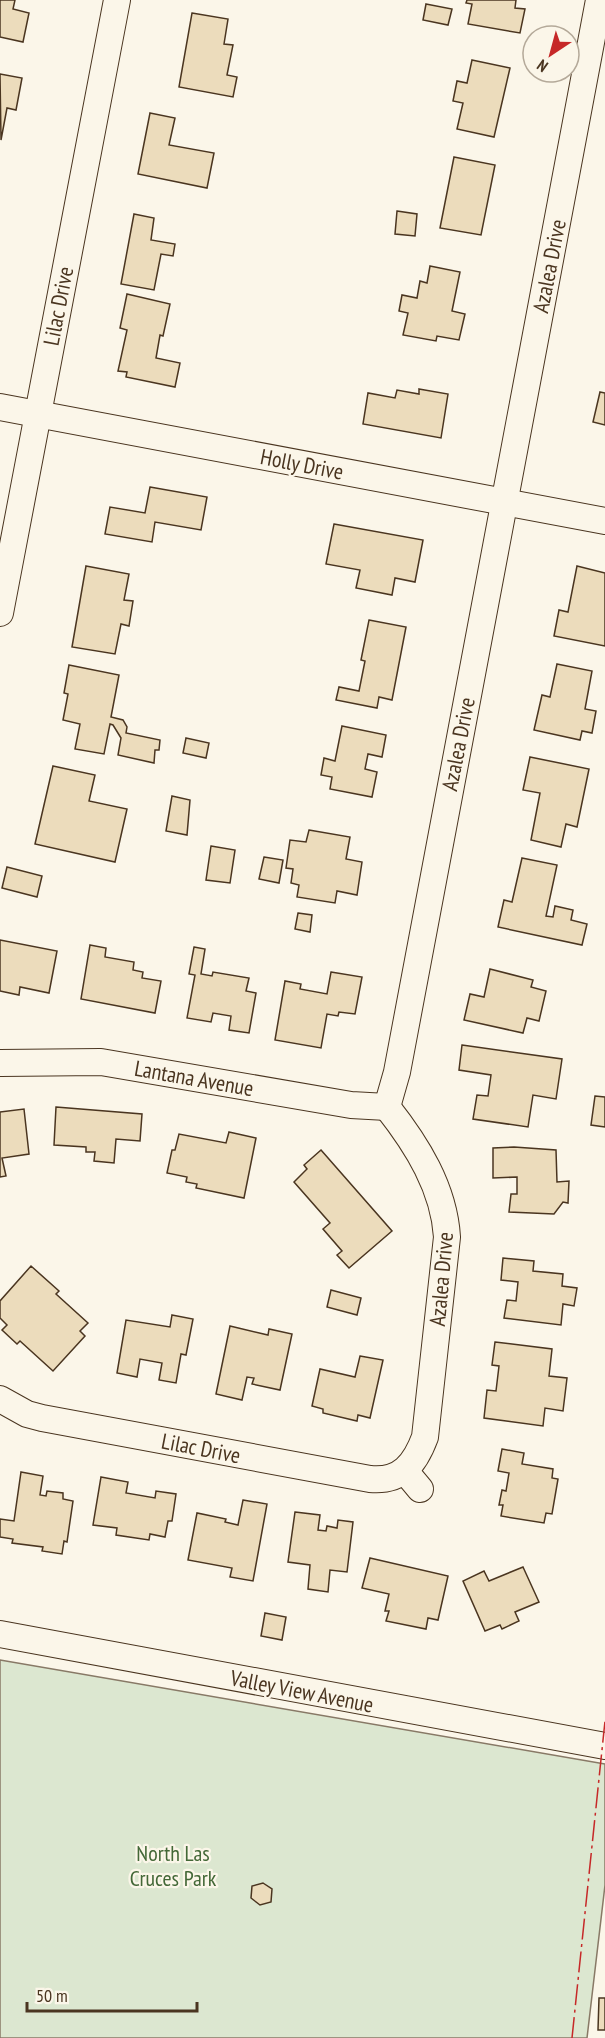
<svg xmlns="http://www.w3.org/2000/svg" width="605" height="2038" viewBox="0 0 605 2038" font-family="'PT Sans Narrow',sans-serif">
<rect width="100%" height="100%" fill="#fbf6e9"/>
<polygon fill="#dce7d0" stroke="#887966" stroke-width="1.5" points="0,1660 605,1764 605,1885 587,2038 0,2038"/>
<g fill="#ecdcbc" stroke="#4a3520" stroke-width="1.5">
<polygon points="0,0 15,0 13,9 29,13 23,42 0,37"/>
<polygon points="467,0 516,0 515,8 525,9 520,33 468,24 472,4 466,3"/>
<polygon points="426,4 452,9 448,25 423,20"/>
<polygon points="192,13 228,19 224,44 233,45 227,75 237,77 233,97 179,87"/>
<polygon points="472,60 510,68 494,137 457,129 463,103 453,101 457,81 467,83"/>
<polygon points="0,74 22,78 16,110 7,108 1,140"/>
<polygon points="150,113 175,118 169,145 214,153 207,188 138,174"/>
<polygon points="454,157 495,165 481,235 440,228"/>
<polygon points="397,211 417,214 415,236 395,234"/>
<polygon points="134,214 154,218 151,240 175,244 173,256 161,254 154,290 121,284"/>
<polygon points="430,266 460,272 452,311 465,314 459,340 437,336 436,341 403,335 408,313 399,311 402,295 417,298 420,281 427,283"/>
<polygon points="127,294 170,304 163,336 160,335 156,358 180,363 175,387 126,377 127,372 118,371 127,330 120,328"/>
<polygon points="419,389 448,394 441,438 363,424 368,393 395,398 397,390 419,394"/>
<polygon points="600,392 605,393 605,425 593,422"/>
<polygon points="150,487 207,497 201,530 155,522 152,542 105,534 110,507 145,513"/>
<polygon points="334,524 423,540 415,582 395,578 392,595 356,588 360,570 326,564"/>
<polygon points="86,566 129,574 124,600 133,601 129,626 121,624 115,654 72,647"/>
<polygon points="577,566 605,573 605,646 554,636 559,610 568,612"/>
<polygon points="369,620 406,627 392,700 379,697 377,708 336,700 339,687 359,691 365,661 361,660"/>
<polygon points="557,664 592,671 585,709 596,711 592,733 582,731 580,740 534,730 542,695 550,697"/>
<polygon points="69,665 119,675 111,717 123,720 127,727 126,733 160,740 159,750 155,750 154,763 118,755 121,738 113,725 110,724 104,754 75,749 80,724 63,720 68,694 64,693"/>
<polygon points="342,726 386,735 382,757 368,754 365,769 377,772 372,797 330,789 332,777 321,775 324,758 335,761"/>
<polygon points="186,738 209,743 206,758 183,753"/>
<polygon points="530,757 589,769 577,827 566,824 561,847 531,840 540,793 523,790"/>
<polygon points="53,766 95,775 89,801 127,809 115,862 35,844"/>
<polygon points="172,796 190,800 187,835 166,831"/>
<polygon points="309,830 350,837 346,859 362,862 357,895 337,891 335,903 297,897 299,885 291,883 293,869 286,868 290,840 306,842"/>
<polygon points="211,846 235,850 230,883 206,880"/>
<polygon points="264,857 283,860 279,883 259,879"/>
<polygon points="522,858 557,865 546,916 553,917 555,906 573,910 571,920 587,924 582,945 498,927 504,900 512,902"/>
<polygon points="7,867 42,876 37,897 2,888"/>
<polygon points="298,913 312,915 310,932 295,929"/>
<polygon points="0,940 57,951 49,993 20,987 19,995 0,991"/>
<polygon points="90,945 106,948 105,957 134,962 133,970 143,972 142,978 161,981 155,1013 81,999"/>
<polygon points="194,947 205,949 201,974 212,976 213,972 249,978 246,991 256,993 249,1033 229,1030 231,1016 213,1013 211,1022 187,1018 195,975 189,974"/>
<polygon points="490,969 533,980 531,987 546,991 539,1021 527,1018 523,1033 464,1020 470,994 484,997"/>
<polygon points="331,972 362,977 355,1014 339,1012 338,1016 327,1014 321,1048 275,1040 285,981 301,984 300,989 327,994"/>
<polygon points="462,1045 562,1059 556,1099 533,1095 528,1127 473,1119 477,1095 488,1096 491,1075 459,1070"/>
<polygon points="595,1096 605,1097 605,1127 591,1125"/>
<polygon points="56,1107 142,1114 140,1141 116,1139 114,1163 94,1161 95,1152 86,1152 86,1147 54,1145"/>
<polygon points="24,1109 29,1154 2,1158 6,1176 0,1177 0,1112"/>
<polygon points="229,1132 256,1138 244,1198 196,1188 197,1184 186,1182 187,1177 167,1173 172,1150 175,1150 179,1134 226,1143"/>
<polygon points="514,1147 556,1150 557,1182 569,1181 568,1203 563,1202 554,1214 509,1212 511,1194 517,1194 517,1177 493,1178 493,1148"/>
<polygon points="321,1150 392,1231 349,1268 337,1255 342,1251 323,1229 330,1223 294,1182 307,1169 304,1165"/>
<polygon points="503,1258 534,1261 533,1271 563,1274 562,1286 577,1288 574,1306 563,1304 561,1325 504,1318 507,1300 516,1301 518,1282 501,1280"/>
<polygon points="31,1266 59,1291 56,1294 88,1323 80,1331 85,1336 53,1371 20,1341 17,1344 2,1330 7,1325 0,1318 0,1301"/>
<polygon points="331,1290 361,1298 357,1315 327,1307"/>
<polygon points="172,1315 193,1319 186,1355 181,1354 176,1383 159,1380 162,1363 140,1359 137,1377 117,1373 126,1320 170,1327"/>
<polygon points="230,1326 268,1335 269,1329 292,1334 280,1390 252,1384 254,1378 247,1377 242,1400 216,1394"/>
<polygon points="495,1342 552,1349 549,1376 567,1378 563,1411 545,1408 543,1426 484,1418 487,1390 496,1391 499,1366 492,1365"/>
<polygon points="360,1356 383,1360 370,1418 358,1415 357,1421 323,1413 323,1409 312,1406 320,1369 355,1377"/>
<polygon points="502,1449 524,1453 522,1464 553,1469 552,1478 558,1479 552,1514 546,1513 544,1523 501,1516 503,1505 499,1505 502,1490 506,1491 509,1473 498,1471"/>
<polygon points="21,1472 43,1476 40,1495 46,1496 47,1491 63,1493 63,1499 73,1501 67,1542 64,1541 62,1554 42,1551 43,1547 12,1543 13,1539 0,1537 0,1519 14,1521"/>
<polygon points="101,1477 128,1482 126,1493 155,1498 156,1491 176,1494 172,1521 168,1521 165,1537 150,1534 149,1540 116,1535 117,1528 93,1525"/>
<polygon points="243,1500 267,1504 253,1581 230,1577 232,1568 188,1560 197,1513 226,1519 225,1522 238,1525"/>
<polygon points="295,1512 320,1515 318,1530 326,1531 327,1526 337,1528 338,1520 353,1522 347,1572 330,1570 328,1592 308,1589 310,1565 288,1562"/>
<polygon points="370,1558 448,1576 438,1620 428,1618 426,1629 386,1621 389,1611 385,1611 389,1594 362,1588"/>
<polygon points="523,1567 539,1602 515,1612 519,1621 502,1629 500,1625 485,1631 463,1581 484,1571 489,1581"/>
<polygon points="265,1613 286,1617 282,1640 261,1636"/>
<polygon points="263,1883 272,1889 271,1902 260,1905 251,1898 252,1886"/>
<polygon points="599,1998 605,1998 605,2030 598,2030"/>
</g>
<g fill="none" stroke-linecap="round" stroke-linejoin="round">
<g stroke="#4a3520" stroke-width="28">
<g id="minor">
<polyline points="0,407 605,521"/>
<polyline points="0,613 117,0"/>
<polyline points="0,1063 101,1062 351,1105 387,1107"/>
<polyline points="387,1107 397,1072 599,0"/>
<path d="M0,1399L27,1414L42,1418L370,1479C401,1482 415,1464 425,1437L447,1237C444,1188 417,1145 387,1107"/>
<polyline points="405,1471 420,1489"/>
<polyline points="0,1634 605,1746"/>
</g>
</g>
<use href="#minor" stroke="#fbf6e9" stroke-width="26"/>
<polyline stroke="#c62828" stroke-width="1.5" stroke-dasharray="21 4.5 3 4.5" stroke-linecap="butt" points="572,2038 605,1721"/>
</g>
<g text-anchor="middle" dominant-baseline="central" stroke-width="4.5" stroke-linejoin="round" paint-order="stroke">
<g font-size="22" fill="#4a3520" stroke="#fbf6e9">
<text transform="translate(549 266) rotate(-79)">Azalea Drive</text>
<text transform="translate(58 306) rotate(-79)">Lilac Drive</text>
<text transform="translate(302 464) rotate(11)">Holly Drive</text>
<text transform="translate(458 744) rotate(-79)">Azalea Drive</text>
<text transform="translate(194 1078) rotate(10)">Lantana Avenue</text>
<text transform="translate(441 1279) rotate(-85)">Azalea Drive</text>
<text transform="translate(201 1448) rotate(11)">Lilac Drive</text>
<text transform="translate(302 1691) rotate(11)">Valley View Avenue</text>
</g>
<g font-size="22" fill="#436837" stroke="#fbf6e9">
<text x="173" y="1853">North Las<tspan x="173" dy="25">Cruces Park</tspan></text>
</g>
</g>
<g transform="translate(551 54) rotate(216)"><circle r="28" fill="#fbf6e9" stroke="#b4a999" stroke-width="1.5"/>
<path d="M0-4.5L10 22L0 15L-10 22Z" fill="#c62828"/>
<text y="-9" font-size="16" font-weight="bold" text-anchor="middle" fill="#4a3520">N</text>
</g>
<path d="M27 2002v9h170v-9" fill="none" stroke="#4a3520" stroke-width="3"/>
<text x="36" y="2002" font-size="18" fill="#4a3520" stroke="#fbf6e9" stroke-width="4.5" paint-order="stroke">50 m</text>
</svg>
